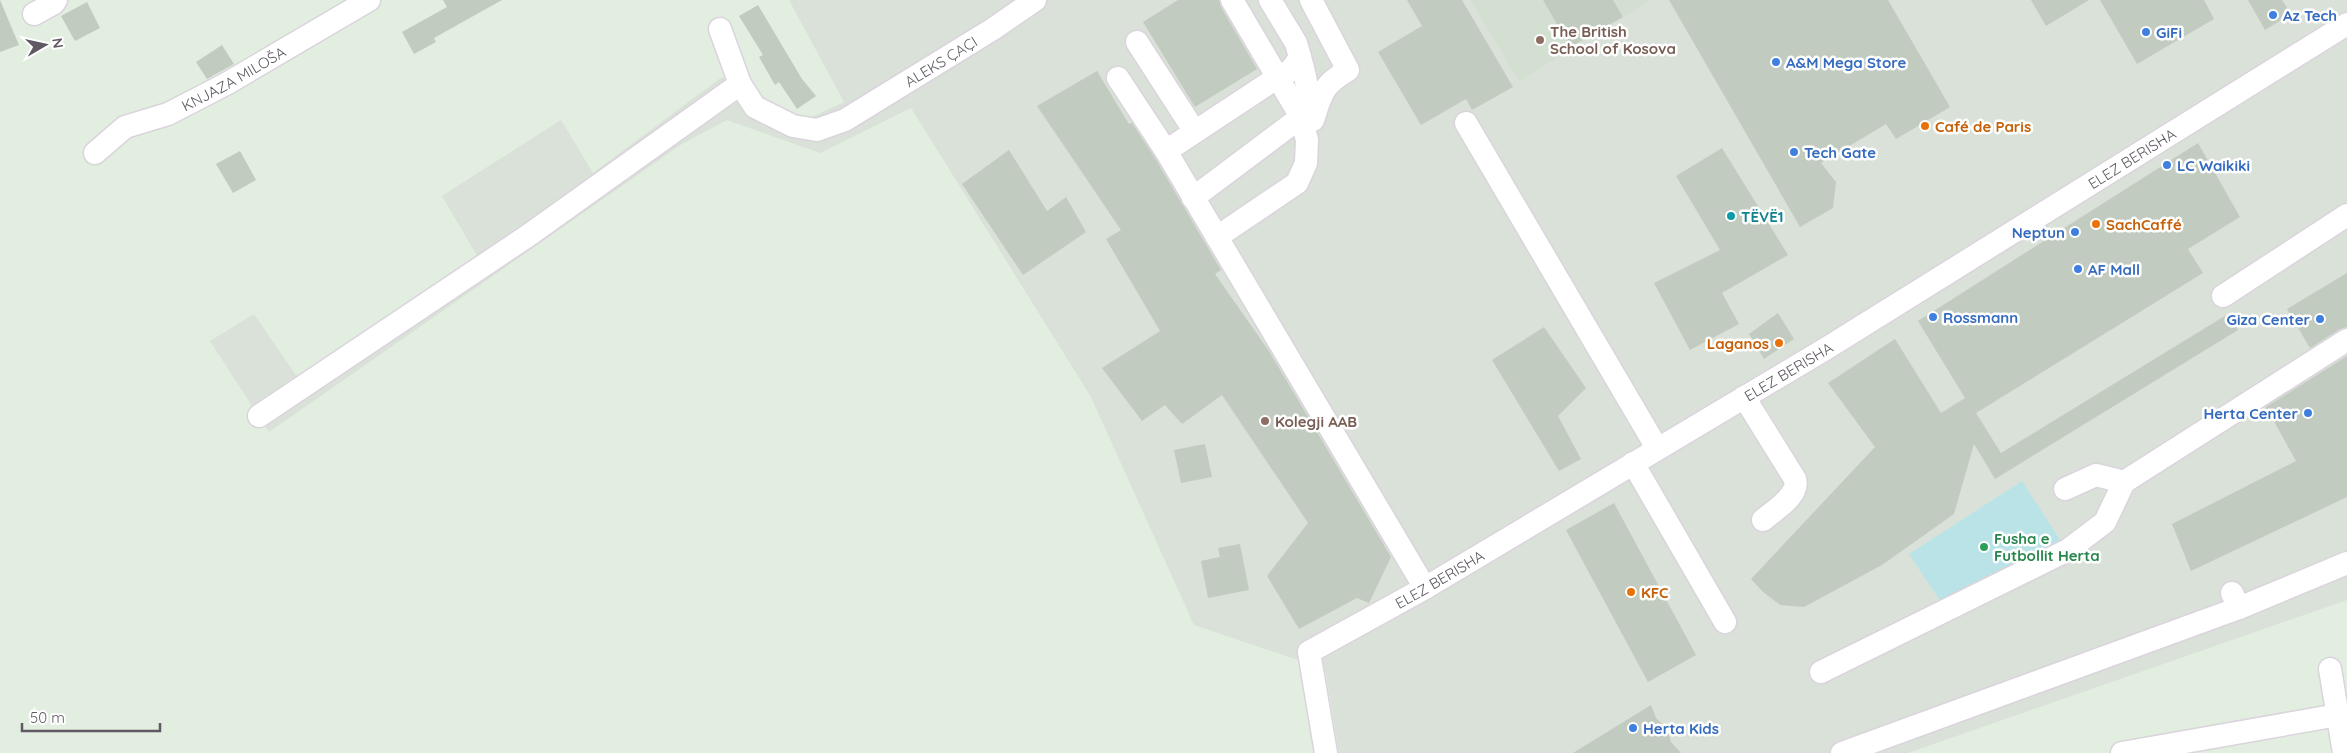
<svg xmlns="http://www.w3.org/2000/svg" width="2347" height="753" viewBox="0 0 2347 753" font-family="Quicksand,sans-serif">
<rect width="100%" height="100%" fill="#e2eee0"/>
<polygon fill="#dae1d8" points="789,0 2347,0 2347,600 1908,753 1339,753 1325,669 1194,625 1091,397 911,108 820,153 727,120 682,144 269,432 210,341 254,314 297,377 479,259 442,196 561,120 593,173 722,77 799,123 844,102"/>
<polygon fill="#d3e0d1" points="1470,0 1651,0 1519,81"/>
<polygon fill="#bae3e8" points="2022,481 2060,540 1943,605 1909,554"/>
<g fill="#c2cbbf">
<polygon points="0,0 19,45 0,52"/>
<polygon points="443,0 502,0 434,38 436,42 414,54 402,32 447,7"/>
<polygon points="1178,0 1219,0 1221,7 1257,69 1195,107 1143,22"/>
<polygon points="1407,0 1462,0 1513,87 1472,110 1466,99 1421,125 1378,52 1422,26"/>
<polygon points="1543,0 1613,0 1623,17 1570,47"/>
<polygon points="1669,0 1888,0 1950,107 1896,139 1886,124 1821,163 1836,182 1833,208 1800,227"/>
<polygon points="2031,0 2089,0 2046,26"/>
<polygon points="2100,0 2204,0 2214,19 2137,64"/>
<polygon points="2248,0 2282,0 2291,14 2265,30"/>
<polygon points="87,2 100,28 75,41 61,16"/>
<polygon points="758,5 802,79 816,96 797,109 779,82 775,85 759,57 763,55 739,16"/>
<polygon points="222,45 234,64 207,79 196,62"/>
<polygon points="1097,71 1129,124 1132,123 1155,158 1221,270 1215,274 1269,351 1391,557 1369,603 1357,598 1299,629 1267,576 1308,523 1222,395 1182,424 1165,405 1142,421 1102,368 1160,331 1106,239 1121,230 1037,106"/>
<polygon points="2198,143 2240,217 2188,249 2203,273 1976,413 2001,453 2228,314 2238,330 1995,479 1974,444 1954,514 1882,565 1804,607 1780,605 1763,592 1751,579 1875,447 1828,383 1895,339 1941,413 1965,398 1918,321"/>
<polygon points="1722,148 1788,255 1722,293 1739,324 1690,350 1654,283 1720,250 1676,176"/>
<polygon points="1009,150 1047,211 1066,197 1086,232 1023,275 962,184"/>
<polygon points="240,151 256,180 233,193 216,164"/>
<polygon points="2347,273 2347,327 2340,329 2310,348 2287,309"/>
<polygon points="1778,313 1794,339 1764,359 1749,334"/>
<polygon points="1544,327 1586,388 1558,416 1581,459 1559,471 1492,360"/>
<polygon points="2347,356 2347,497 2191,571 2172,524 2296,461 2266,407"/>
<polygon points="1205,444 1212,477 1181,483 1174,450"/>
<polygon points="1614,503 1696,655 1648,682 1566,530"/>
<polygon points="1240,544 1249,590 1208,598 1201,561 1220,557 1218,548"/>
<polygon points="1651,705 1656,718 1667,729 1671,742 1681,753 1573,753"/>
</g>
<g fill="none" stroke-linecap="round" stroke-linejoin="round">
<g stroke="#dad4dc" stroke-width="25">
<g id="minor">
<path d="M1311,0L1348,70C1323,85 1322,92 1313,120"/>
<polyline points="34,14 54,3 56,0"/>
<path id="s1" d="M720,29L740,84L755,107L793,126L817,130L845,120L993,29L1035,0"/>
<polyline points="1137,42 1195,132"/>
<polyline points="1118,78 1166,151 1425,588"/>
<polyline points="1466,123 1657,448"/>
<path d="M1166,151L1278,77C1290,73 1294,67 1300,57L1296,43L1270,0"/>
<path id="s2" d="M95,153L125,127L168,114L226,84L369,0"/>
<path d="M1193,198L1301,117C1313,100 1305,75 1300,57"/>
<polyline points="1217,237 1297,183 1306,163 1307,140 1301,117 1232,0"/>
<polyline points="2223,296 2347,215"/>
<path d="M1744,397L1795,479C1800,496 1774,510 1763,520"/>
<polyline points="259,416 529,235 740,84"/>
<polyline points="1633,463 1725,622"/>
<polyline points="2065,489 2096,475 2124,482"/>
<polyline points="2232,593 2239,608 2347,563"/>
<polyline points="2330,669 2344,753"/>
<polyline points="1821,672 2068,550 2105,522 2124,482 2347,340"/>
<path id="s3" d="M1326,753L1309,652L1425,588L1827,348L2347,24"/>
<polyline points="1842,753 2239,608"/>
<polyline points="2122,753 2338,715"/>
</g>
</g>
<use href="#minor" stroke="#fff" stroke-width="22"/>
</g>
<g fill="#3f7fe0" stroke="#fff" stroke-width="2">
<circle cx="2273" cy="15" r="5"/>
<circle cx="2146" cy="32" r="5"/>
<circle cx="1776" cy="62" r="5"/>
<circle cx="1794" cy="152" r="5"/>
<circle cx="2167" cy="165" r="5"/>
<circle cx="2075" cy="232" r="5"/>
<circle cx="2078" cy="269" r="5"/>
<circle cx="1933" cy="317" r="5"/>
<circle cx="2320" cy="319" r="5"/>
<circle cx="2308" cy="413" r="5"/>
<circle cx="1633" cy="728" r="5"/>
</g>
<g fill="#8d6e63" stroke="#fff" stroke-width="2">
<circle cx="1540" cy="40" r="5"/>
<circle cx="1265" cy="421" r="5"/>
</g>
<g fill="#e8710a" stroke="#fff" stroke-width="2">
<circle cx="1925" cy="126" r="5"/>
<circle cx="2096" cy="224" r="5"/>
<circle cx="1779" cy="343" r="5"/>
<circle cx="1631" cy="592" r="5"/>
</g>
<circle fill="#0f9aa8" stroke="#fff" stroke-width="2" cx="1731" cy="216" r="5"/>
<circle fill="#2e9e5b" stroke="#fff" stroke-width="2" cx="1984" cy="547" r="5"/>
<g text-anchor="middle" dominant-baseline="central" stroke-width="5" stroke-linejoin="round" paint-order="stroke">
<g font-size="15" font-weight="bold" fill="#366cbe" stroke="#fff" text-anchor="start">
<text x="2283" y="15">Az Tech</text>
<text x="2156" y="32">GiFi</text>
<text x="1786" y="62">A&amp;M Mega Store</text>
<text x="1804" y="152">Tech Gate</text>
<text x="2177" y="165">LC Waikiki</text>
<text x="2065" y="232" text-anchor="end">Neptun</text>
<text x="2088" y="269">AF Mall</text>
<text x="1943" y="317">Rossmann</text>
<text x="2310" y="319" text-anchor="end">Giza Center</text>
<text x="2298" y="413" text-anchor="end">Herta Center</text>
<text x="1643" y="728">Herta Kids</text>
</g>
<g font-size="15" font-weight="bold" fill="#785e54" stroke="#fff" text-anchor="start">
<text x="1550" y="31">The British<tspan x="1550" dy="17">School of Kosova</tspan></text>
<text x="1275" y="421">Kolegji AAB</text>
</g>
<g font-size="15" fill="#605963" stroke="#fff">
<text stroke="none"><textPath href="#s1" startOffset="295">ALEKS ÇAÇI</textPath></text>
<text stroke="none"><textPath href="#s2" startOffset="159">KNJAZA MILOŠA</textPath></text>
<text stroke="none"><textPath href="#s3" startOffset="1062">ELEZ BERISHA</textPath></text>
<text stroke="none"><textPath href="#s3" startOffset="658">ELEZ BERISHA</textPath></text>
<text stroke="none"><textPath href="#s3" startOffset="252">ELEZ BERISHA</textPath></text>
</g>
<g font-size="15" font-weight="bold" fill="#c56008" stroke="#fff" text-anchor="start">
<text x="1935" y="126">Café de Paris</text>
<text x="2106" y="224">SachCaffé</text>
<text x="1769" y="343" text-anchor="end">Laganos</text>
<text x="1641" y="592">KFC</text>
</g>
<g font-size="15" font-weight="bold" fill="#0d838f" stroke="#fff" text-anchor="start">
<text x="1741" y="216">TËVË1</text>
</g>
<g font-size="15" font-weight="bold" fill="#27864d" stroke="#fff" text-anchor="start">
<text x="1994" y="538">Fusha e<tspan x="1994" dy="17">Futbollit Herta</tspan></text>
</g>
</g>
<g transform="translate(45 45) rotate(81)" stroke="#ffffff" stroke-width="4" paint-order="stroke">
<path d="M0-4L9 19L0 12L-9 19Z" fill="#605963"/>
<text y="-8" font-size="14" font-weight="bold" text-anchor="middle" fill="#605963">N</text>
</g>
<path d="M22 723v8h138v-8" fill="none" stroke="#605963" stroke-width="2.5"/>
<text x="30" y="723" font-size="15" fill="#605963" stroke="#ffffff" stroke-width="4" paint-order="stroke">50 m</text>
</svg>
